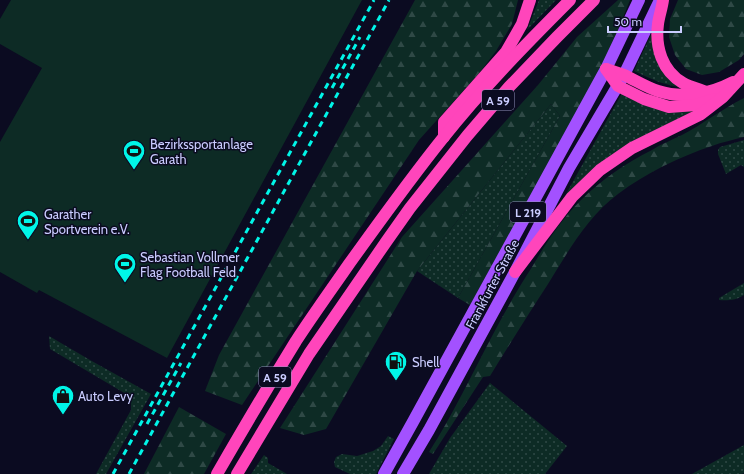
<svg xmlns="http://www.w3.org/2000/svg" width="744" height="474" viewBox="0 0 744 474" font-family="Cabin,sans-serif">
<defs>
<pattern id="grass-dots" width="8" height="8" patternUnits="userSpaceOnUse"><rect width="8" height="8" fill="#0d2b25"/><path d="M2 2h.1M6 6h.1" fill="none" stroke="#2f4946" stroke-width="1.8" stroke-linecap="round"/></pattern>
<pattern id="forest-firs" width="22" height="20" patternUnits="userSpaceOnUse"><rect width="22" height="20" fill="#0d2b25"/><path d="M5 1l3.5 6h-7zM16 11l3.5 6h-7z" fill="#2f4946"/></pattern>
</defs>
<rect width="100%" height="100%" fill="#0b0b21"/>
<g fill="url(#grass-dots)">
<polygon points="539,0 556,0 527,30"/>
<path d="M655,26V47L687,88C665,86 654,80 634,71Z"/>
<polygon points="622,93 695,110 630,144 555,214"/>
<polygon points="551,104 560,116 458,298 417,271"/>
<polygon points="744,140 744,167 741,165 726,174 718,154 718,150 720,147"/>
<path d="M744,283V295C737,300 727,301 719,300V298Z"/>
<polygon points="49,336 90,360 151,394 106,474 96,474 131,410 131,397 50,349"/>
<polygon points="490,383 567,446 545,474 429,474 450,438"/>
<polygon points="388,436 394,439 376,474 350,474 335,467 334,462 336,457 342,454 357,456 373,451 381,446"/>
<polygon points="744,445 744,473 742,474 692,474"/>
<polygon points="264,455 268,458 268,463 287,474 251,474"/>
</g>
<g fill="url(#forest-firs)">
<polygon points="415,0 518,0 512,24 496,51 480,72 419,140 242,405 205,391 219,355"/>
<polygon points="618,0 630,0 606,60 470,305 458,298 560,116 551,104 417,271 326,429 304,435 280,428 402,237 538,85 577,37"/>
<polygon points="678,0 744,0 744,54 739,60 719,72 702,75 686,69 675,55 669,37 670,19"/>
<path d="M744,98V137C733,140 722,142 712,146C679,157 646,173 618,194C587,217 568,252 548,284C528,315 509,345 490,376L483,377L433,454L429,452C452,416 470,378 490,340C503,315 517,290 532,267C546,243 561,220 580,201C601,180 626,163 652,150C661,144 672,140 682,135C703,124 722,109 744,98Z"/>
<polygon points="179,407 226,434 204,474 144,474"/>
</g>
<polygon fill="#0d2b25" points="11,0 362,0 167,358 39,290 37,293 0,272 0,142 42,68 0,44 0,19"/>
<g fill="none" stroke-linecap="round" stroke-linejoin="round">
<g stroke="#a351ff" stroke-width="12">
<polyline points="384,474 414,420 606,69 639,0"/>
<polyline points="403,474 429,430 515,272 569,168 624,75 660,0"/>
</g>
<g stroke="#ff45bb" stroke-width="12">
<path d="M663,0C662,8 659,16 658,24C655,47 662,71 683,83C690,87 699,89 706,92"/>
<path d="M606,69C612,71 618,73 624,75C635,80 646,87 658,91C683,99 710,94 733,82"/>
<polyline points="606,69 618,86 644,99 669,107 696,105 715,99"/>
<polyline points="444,137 444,122 506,52 522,24 530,0"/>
<polyline points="515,272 572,197 600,170 632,148 701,114 723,97 744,74"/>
<path d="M217,474C243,429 269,385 296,341C313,315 331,290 349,264C380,221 410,179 443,138C482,89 526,44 570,0"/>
<polyline points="237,474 309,354 386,242 410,208 467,136 509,87 557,37 594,0"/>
</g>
<g stroke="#00f5e8" stroke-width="3" stroke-dasharray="6 5" stroke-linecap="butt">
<polyline points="332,88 360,37"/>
<polyline points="147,424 181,363"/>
<polyline points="113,474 374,0"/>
<polyline points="129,474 389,0"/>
</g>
</g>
<defs>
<g id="stadium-pin" transform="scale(1.15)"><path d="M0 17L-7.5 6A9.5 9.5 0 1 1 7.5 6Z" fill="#00f5e8" stroke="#0b0b21"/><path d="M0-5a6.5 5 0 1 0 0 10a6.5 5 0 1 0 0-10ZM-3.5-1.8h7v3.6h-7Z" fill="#111"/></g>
<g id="fuel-pin" transform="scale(1.15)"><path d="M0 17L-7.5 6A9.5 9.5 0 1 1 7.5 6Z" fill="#00f5e8" stroke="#0b0b21"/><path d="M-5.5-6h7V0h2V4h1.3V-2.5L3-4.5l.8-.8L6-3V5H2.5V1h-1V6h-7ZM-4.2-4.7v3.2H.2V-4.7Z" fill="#111"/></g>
<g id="shop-pin" transform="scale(1.15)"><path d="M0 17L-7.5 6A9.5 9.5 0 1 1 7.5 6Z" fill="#00f5e8" stroke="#0b0b21"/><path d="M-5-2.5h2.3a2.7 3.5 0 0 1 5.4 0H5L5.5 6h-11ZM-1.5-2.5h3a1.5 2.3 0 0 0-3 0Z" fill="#111"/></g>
</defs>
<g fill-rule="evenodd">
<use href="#stadium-pin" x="134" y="151"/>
<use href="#stadium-pin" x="28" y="221"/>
<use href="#stadium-pin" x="125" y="264"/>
<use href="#fuel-pin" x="396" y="362"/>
<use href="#shop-pin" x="63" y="396"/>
</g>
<g text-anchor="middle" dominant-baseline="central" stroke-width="3" stroke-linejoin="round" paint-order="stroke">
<g fill="#0b0b21" stroke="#9192bc" stroke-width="1">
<rect x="482" y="90" width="32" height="20" rx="3"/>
<rect x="510" y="202" width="36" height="20" rx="3"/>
<rect x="259" y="367" width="32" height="20" rx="3"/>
</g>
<g font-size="12" font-weight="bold" fill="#caccff">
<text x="498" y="100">A 59</text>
<text x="528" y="212">L 219</text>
<text x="275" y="377">A 59</text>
</g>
<g font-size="13" fill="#caccff" stroke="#0b0b21" text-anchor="start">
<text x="150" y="144">Bezirkssportanlage<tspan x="150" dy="15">Garath</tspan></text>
<text x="44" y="214">Garather<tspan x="44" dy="15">Sportverein e.V.</tspan></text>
<text x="140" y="257">Sebastian Vollmer<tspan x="140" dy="15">Flag Football Feld</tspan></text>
<text x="412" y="362">Shell</text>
<text x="78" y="396">Auto Levy</text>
</g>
<g font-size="13" fill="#caccff" stroke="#0b0b21">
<text transform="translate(492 284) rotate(-62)">Frankfurter Straße</text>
</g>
</g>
<path d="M608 26v6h73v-6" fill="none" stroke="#caccff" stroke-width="2"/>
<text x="614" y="26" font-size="12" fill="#caccff" stroke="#0b0b21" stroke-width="3" paint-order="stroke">50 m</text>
</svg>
